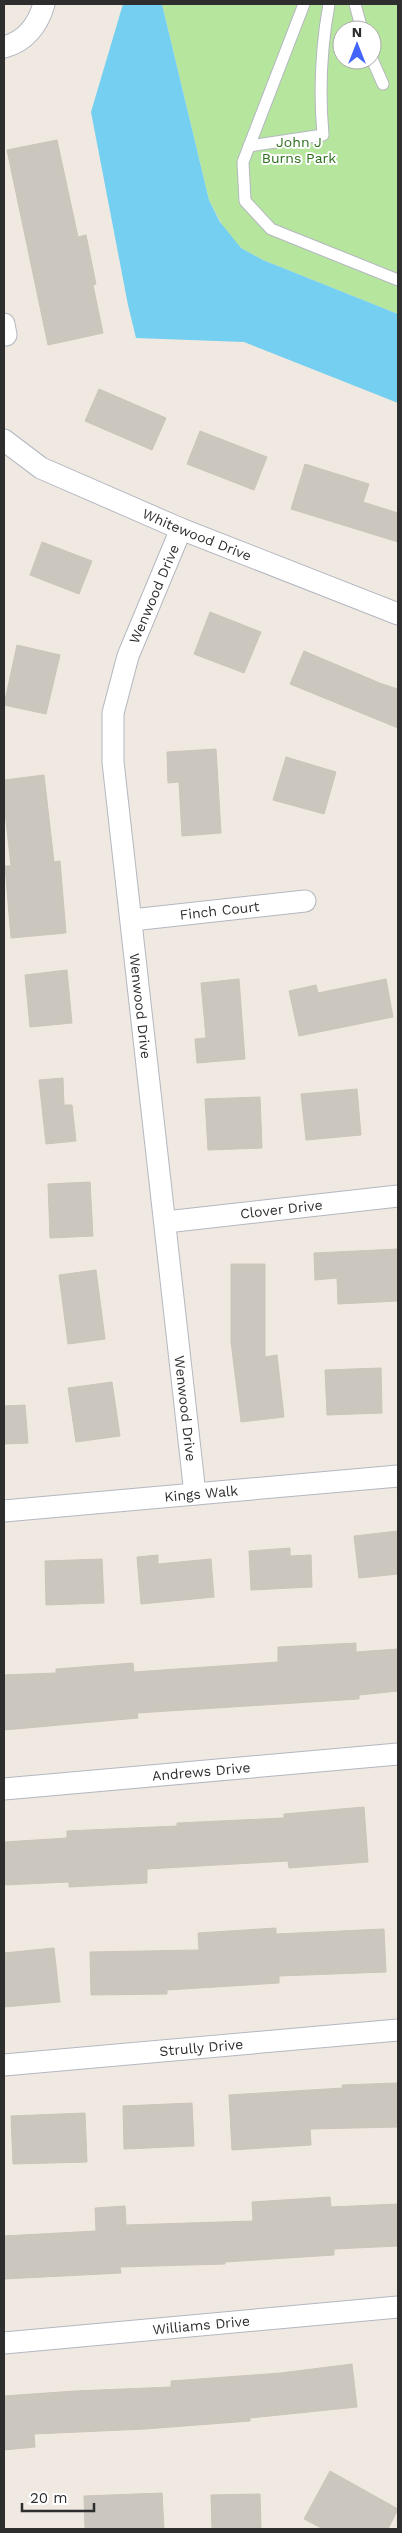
<svg xmlns="http://www.w3.org/2000/svg" width="402" height="2533" viewBox="0 0 402 2533" font-family="'Work Sans',sans-serif">
<rect width="100%" height="100%" fill="#efe9e1"/>
<path fill="#b6e59e" fill-rule="evenodd" d="M162,4H398V314L263,260L241,248L226,232L209,200ZM342,30H372V60H342Z"/>
<polygon fill="#75cff0" points="123,4 162,4 209,200 220,222 241,248 263,260 398,314 398,403 244,342 136,338 128,305 91,112"/>
<g fill="#cbc7bf" stroke="#cbc5ba">
<polygon points="57,140 78,237 86,235 96,284 93,285 103,333 48,345 7,150"/>
<polygon points="99,389 166,418 152,450 85,421"/>
<polygon points="200,431 267,457 254,490 187,464"/>
<polygon points="305,464 369,484 363,502 398,513 398,542 291,509"/>
<polygon points="42,542 92,561 79,594 30,575"/>
<polygon points="210,612 261,632 244,673 194,654"/>
<polygon points="17,645 60,655 46,714 4,705"/>
<polygon points="304,651 382,684 398,689 398,728 290,684"/>
<polygon points="216,749 221,833 182,836 179,782 168,783 167,752"/>
<polygon points="286,757 336,772 324,814 273,800"/>
<polygon points="44,775 54,862 60,861 66,933 11,938 5,866 11,866 4,803 4,780"/>
<polygon points="67,970 72,1023 30,1027 25,975"/>
<polygon points="239,979 245,1059 197,1063 195,1039 206,1038 201,983"/>
<polygon points="386,979 393,1017 299,1036 289,991 316,985 318,993"/>
<polygon points="63,1078 64,1105 72,1105 76,1141 46,1144 39,1080"/>
<polygon points="357,1089 361,1135 306,1140 301,1094"/>
<polygon points="260,1097 262,1148 208,1150 205,1099"/>
<polygon points="90,1182 93,1236 50,1238 48,1184"/>
<polygon points="398,1249 398,1301 338,1304 337,1278 315,1280 314,1253"/>
<polygon points="231,1264 265,1264 265,1357 277,1355 284,1417 241,1422 231,1342"/>
<polygon points="96,1270 105,1339 68,1344 59,1275"/>
<polygon points="381,1368 382,1413 327,1415 325,1370"/>
<polygon points="112,1382 120,1436 76,1442 68,1388"/>
<polygon points="25,1405 28,1443 4,1444 4,1406"/>
<polygon points="398,1531 398,1574 359,1578 354,1536"/>
<polygon points="290,1548 290,1556 311,1555 312,1587 251,1590 249,1551"/>
<polygon points="158,1555 158,1564 211,1559 214,1597 141,1604 137,1557"/>
<polygon points="102,1559 104,1603 46,1605 45,1561"/>
<polygon points="356,1643 356,1652 398,1649 398,1691 359,1695 359,1699 137,1713 138,1718 4,1730 4,1675 56,1673 56,1669 133,1663 134,1672 278,1662 278,1647"/>
<polygon points="364,1807 368,1862 289,1868 288,1861 147,1869 147,1883 69,1887 69,1882 4,1885 4,1842 67,1838 67,1831 177,1826 177,1823 284,1818 284,1814"/>
<polygon points="276,1928 276,1934 384,1929 386,1972 279,1976 279,1983 167,1990 167,1994 91,1995 90,1952 199,1950 198,1933"/>
<polygon points="54,1948 60,2002 4,2007 4,1953"/>
<polygon points="398,2083 398,2127 310,2129 311,2145 232,2150 229,2095 343,2088 342,2085"/>
<polygon points="192,2103 194,2146 124,2149 123,2106"/>
<polygon points="85,2113 87,2162 13,2164 11,2116"/>
<polygon points="330,2197 331,2207 398,2204 398,2246 334,2249 334,2255 225,2262 225,2264 120,2267 121,2273 4,2279 4,2236 96,2231 95,2208 125,2206 126,2225 253,2221 252,2202"/>
<polygon points="352,2364 357,2407 250,2418 250,2421 145,2429 34,2434 35,2447 4,2450 4,2396 75,2391 171,2387 171,2381 281,2373"/>
<polygon points="330,2471 398,2509 388,2529 323,2529 304,2519"/>
<polygon points="162,2493 164,2529 85,2529 84,2496"/>
<polygon points="260,2494 261,2529 212,2529 211,2495"/>
</g>
<g fill="none" stroke-linecap="round" stroke-linejoin="round">
<g stroke="#b4b7c1" stroke-width="13">
<g id="lane">
<polyline points="304,4 243,162 245,201 271,229 398,280"/>
<polyline points="355,4 362,30"/>
<polyline points="372,59 383,84"/>
<path d="M249,146L323,135C319,90 321,48 329,4"/>
</g>
</g>
<g stroke="#b4b7c1" stroke-width="23">
<g id="street">
<path d="M4,47C25,42 38,25 44,4"/>
<polyline points="4,324 6,335"/>
<path id="s1" d="M4,440L41,468L181,529L398,614"/>
<path id="s2" d="M181,529L128,656L113,713V762L195,1494"/>
<path id="s3" d="M132,920L305,901"/>
<path id="s4" d="M166,1222L398,1196"/>
<path id="s5" d="M4,1511L398,1476"/>
<path id="s6" d="M4,1789L398,1754"/>
<path id="s7" d="M4,2065L398,2030"/>
<path id="s8" d="M4,2343L398,2307"/>
</g>
</g>
<use href="#lane" stroke="#fff" stroke-width="11"/>
<use href="#street" stroke="#fff" stroke-width="21"/>
</g>
<g text-anchor="middle" dominant-baseline="central" stroke-width="4" stroke-linejoin="round" paint-order="stroke">
<g font-size="14" fill="#2c6e1b" stroke="#fff">
<text x="299" y="142">John J<tspan x="299" dy="16">Burns Park</tspan></text>
</g>
<g font-size="14" fill="#2e2e2e" stroke="#fff">
<text stroke="none"><textPath href="#s1" startOffset="216">Whitewood Drive</textPath></text>
<text transform="translate(154 594) rotate(-67)">Wenwood Drive</text>
<text stroke="none"><textPath href="#s3" startOffset="88">Finch Court</textPath></text>
<text stroke="none"><textPath href="#s2" startOffset="491">Wenwood Drive</textPath></text>
<text stroke="none"><textPath href="#s4" startOffset="116">Clover Drive</textPath></text>
<text stroke="none"><textPath href="#s2" startOffset="896">Wenwood Drive</textPath></text>
<text stroke="none"><textPath href="#s5" startOffset="198">Kings Walk</textPath></text>
<text stroke="none"><textPath href="#s6" startOffset="198">Andrews Drive</textPath></text>
<text stroke="none"><textPath href="#s7" startOffset="198">Strully Drive</textPath></text>
<text stroke="none"><textPath href="#s8" startOffset="198">Williams Drive</textPath></text>
</g>
</g>
<rect width="402" height="2533" fill="none" stroke="#2e2e2e" stroke-width="10"/>
<g transform="translate(357 45)"><circle r="24" fill="#ffffff" stroke="#ababab"/>
<path d="M0-4L9 19L0 12L-9 19Z" fill="#4264fb"/>
<text y="-8" font-size="14" font-weight="bold" text-anchor="middle" fill="#2e2e2e">N</text>
</g>
<path d="M22 2503v8h72v-8" fill="none" stroke="#2e2e2e" stroke-width="2.5"/>
<text x="30" y="2503" font-size="15" fill="#2e2e2e" stroke="#ffffff" stroke-width="4" paint-order="stroke">20 m</text>
</svg>
